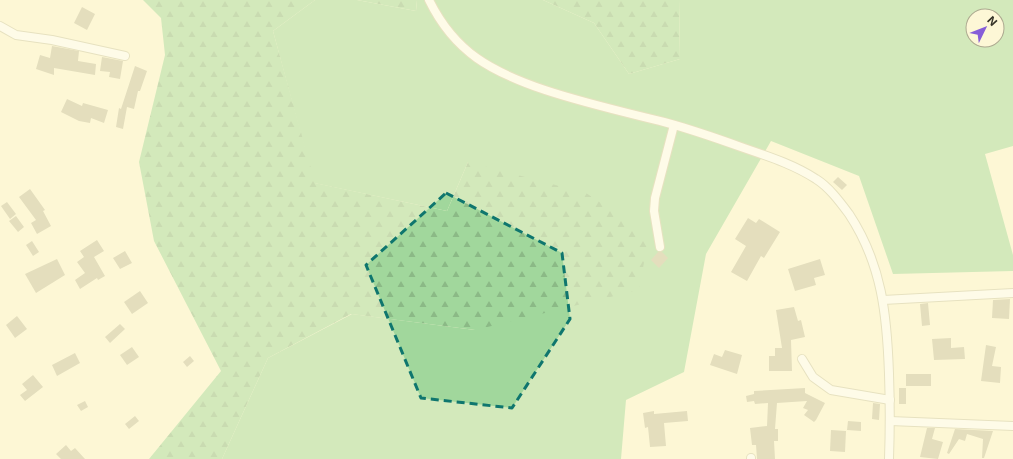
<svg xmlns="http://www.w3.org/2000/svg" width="1013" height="459" viewBox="0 0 1013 459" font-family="Inter,sans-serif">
<defs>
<pattern id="forest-firs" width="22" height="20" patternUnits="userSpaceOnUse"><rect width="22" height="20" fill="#a1d79c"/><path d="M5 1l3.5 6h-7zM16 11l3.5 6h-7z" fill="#8bb986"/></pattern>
</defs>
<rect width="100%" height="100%" fill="#fdf7d6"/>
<path fill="#a1d79c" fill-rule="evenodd" d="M315,0H357L416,11L417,0H543L594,23L629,74L680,59L679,0H1013V146L985,154L1013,255V271L893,274L859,176L771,141L706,254L684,372L626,400L621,459H222L268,358L352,314L475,330L468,162L447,211L314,183L273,31ZM973,16H997V40H973Z"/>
<g fill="url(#forest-firs)">
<polygon points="143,0 315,0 273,31 315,183 447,211 468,162 586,193 649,235 639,290 475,330 351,314 268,358 222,459 149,459 221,371 154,241 139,162 165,55 161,18"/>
<polygon points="357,0 417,0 416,11"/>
<polygon points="543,0 679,0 680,59 629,74 594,23"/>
</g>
<g fill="#c5bfa0">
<polygon points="82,7 95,14 87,30 74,23"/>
<polygon points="52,46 79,51 78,61 96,64 95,75 54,68 54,75 36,69 40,55 50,58"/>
<polygon points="102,57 123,61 120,79 109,77 110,72 100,71"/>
<polygon points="135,66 147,71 140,91 138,91 134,109 127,107 123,129 116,127 119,108 121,109"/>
<polygon points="67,99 82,106 83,103 108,110 104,123 91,118 90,123 79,121 61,112"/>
<polygon points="838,177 847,185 842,190 833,182"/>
<polygon points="30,189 45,210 43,211 51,226 37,234 31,223 36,220 19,197"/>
<polygon points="7,202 16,214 10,219 1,206"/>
<polygon points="16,216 24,227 18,232 9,221"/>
<polygon points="748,218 756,223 759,219 780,232 764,258 761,256 747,281 731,272 746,246 735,239"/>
<polygon points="97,240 104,251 94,257 105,276 98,280 97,278 80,289 75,280 85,273 77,262 84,257 80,251"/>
<polygon points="32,241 39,252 33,256 26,245"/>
<polygon points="125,251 132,263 120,269 113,258"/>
<polygon points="658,252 662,252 668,258 659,268 651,260"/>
<polygon points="57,259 65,275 36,293 25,274"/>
<polygon points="820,259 825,275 814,278 816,285 795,291 788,269"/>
<polygon points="140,291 148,303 132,314 124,302"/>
<polygon points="1010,299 1009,319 992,318 993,300"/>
<polygon points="928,303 930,325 922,326 920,304"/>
<polygon points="794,307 798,321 801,320 805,337 791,340 792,371 769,371 769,356 775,356 775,348 782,348 776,310"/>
<polygon points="17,316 27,329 15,338 6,325"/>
<polygon points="120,324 125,329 110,343 105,337"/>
<polygon points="951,338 951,348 964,347 965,359 934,360 932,339"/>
<polygon points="986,345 996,347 992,366 1001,367 1000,383 981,381"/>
<polygon points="132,347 139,357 127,365 120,355"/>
<polygon points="725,350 742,355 737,374 710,365 714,354 722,357"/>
<polygon points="75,353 80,363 57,376 52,365"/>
<polygon points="190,356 194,361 187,367 183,362"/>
<rect x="906" y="374" width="25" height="12"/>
<polygon points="33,375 43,387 25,401 20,395 27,390 22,384"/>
<polygon points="805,388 805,393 825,403 816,420 814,422 804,415 808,410 803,408 807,401 777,403 775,429 778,429 778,441 774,441 775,459 757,459 756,445 752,445 750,428 767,426 768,403 755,404 754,401 747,402 746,396 754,394 754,391"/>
<rect x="899" y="388" width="7" height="16"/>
<polygon points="85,401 88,407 81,411 77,405"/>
<polygon points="873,403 880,404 879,420 872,419"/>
<polygon points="654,411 654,414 687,411 688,421 664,423 666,446 650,447 648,427 645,428 643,413"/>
<polygon points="135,416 139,421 129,429 125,424"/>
<polygon points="848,421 861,422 861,431 847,430"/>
<polygon points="927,428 935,428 932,439 943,442 938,459 920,457"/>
<polygon points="955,429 993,431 984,458 982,458 983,439 967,434 965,441 959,439 949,454 947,453"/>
<polygon points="831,430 846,431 845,452 830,451"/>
<polygon points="66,445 71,451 75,448 85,459 61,459 56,454"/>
</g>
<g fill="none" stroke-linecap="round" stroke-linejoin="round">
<g stroke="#ccc7a7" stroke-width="10">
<g id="minor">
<path d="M429,0C455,53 492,72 545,90C584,103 624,112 664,122C690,129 716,138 741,147C767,156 793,164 816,179C829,187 840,202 849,214C882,264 887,315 889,374C890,402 890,431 889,459"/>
<polyline points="0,26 16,35 52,40 125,56"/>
<polyline points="660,247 654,211 655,198 674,125"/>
<polyline points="883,300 1013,293"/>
<polyline points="802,359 813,377 831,390 890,400"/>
<polyline points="890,421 1013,426"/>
<polyline points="751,458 751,459"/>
</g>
</g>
<use href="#minor" stroke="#fff" stroke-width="8"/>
</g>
<path d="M0 0H1013V459H0ZM446,193L562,253L570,319L512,408L421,398L366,265Z" fill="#fdf7d6" fill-opacity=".55" fill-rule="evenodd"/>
<path fill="none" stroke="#0f766e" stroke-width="3" stroke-dasharray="8 5" stroke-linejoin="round" d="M446,193L562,253L570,319L512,408L421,398L366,265Z"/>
<g transform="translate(985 28) rotate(47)"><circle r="19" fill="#fdf7d6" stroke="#ada990"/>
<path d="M0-3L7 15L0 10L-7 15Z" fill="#865dd8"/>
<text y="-6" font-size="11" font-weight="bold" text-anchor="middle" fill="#363428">N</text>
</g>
</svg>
